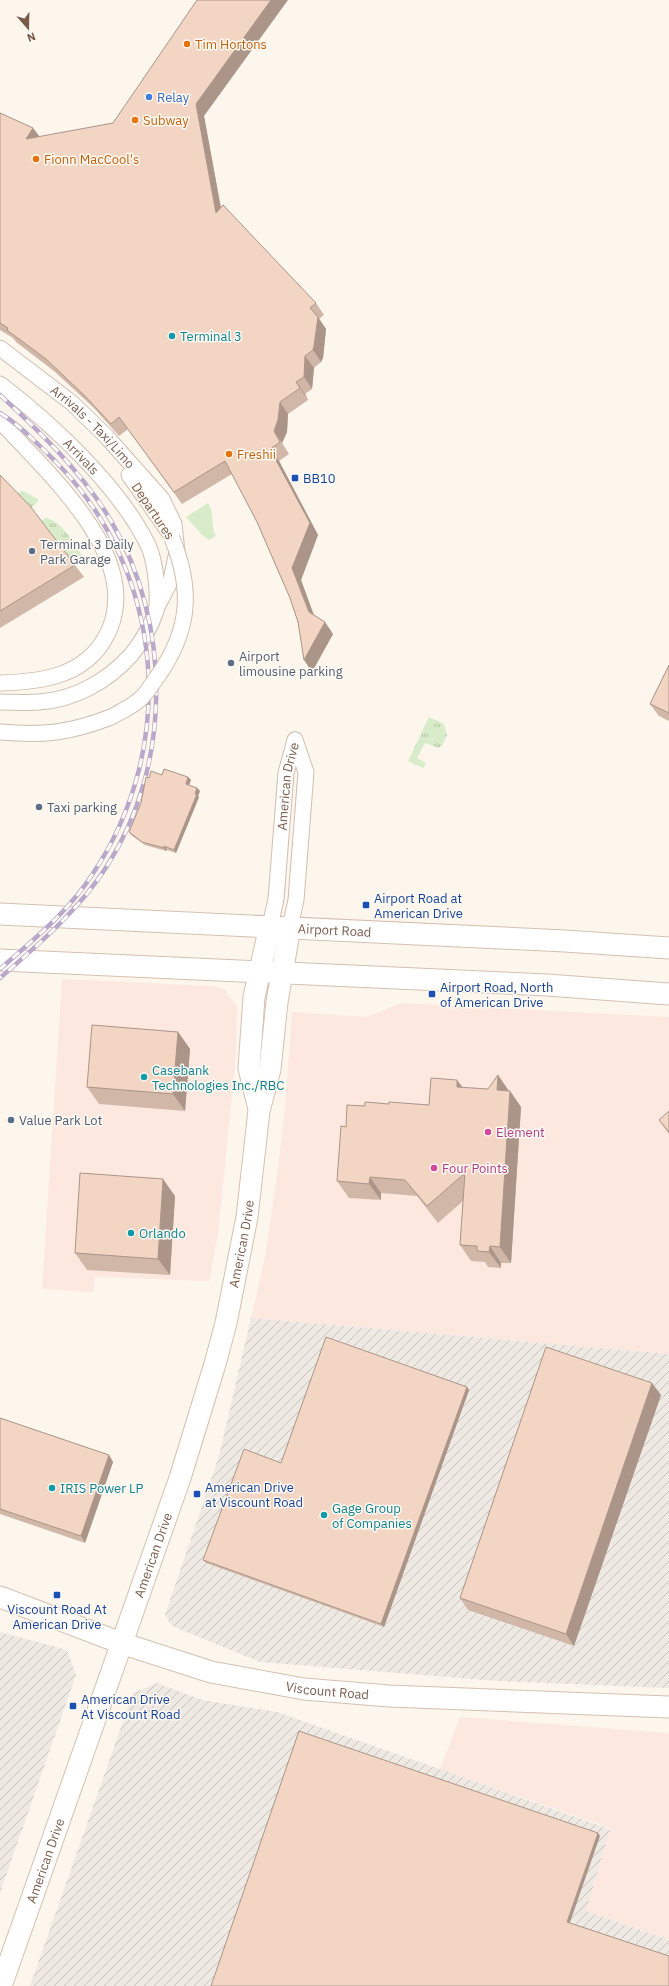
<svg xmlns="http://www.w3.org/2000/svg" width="669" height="1986" viewBox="0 0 669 1986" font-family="'IBM Plex Sans',sans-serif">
<defs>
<pattern id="industrial-furrows" width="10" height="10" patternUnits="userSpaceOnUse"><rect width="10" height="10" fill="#efe9e4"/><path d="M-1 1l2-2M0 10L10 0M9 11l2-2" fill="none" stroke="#c7c0bb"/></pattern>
<pattern id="grass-tufts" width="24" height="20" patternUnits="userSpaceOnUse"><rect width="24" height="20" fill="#d8ecc9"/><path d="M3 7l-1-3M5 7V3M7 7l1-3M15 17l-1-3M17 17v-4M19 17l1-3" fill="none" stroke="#b4c2a5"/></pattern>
</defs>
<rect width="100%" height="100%" fill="#fdf6ec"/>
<g fill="#fde8e0">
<polygon points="62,979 212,986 227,990 227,995 237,1005 236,1055 218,1234 209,1281 95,1277 93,1292 42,1289"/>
<polygon points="401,1003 669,1017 669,1354 251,1318 265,1257 276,1183 285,1110 292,1012 367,1017"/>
<polygon points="460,1717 669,1733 669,1940 586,1911 610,1828 440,1769"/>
</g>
<g fill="url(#industrial-furrows)">
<polygon points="251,1318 669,1354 669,1688 498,1681 260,1662 172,1626 165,1615 219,1456"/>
<polygon points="0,1632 67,1650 76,1675 0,1893"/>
<polygon points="157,1683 202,1700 277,1712 610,1829 586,1911 669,1940 669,1986 30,1986 133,1693"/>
</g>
<g fill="url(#grass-tufts)">
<polygon points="23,491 38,499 38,501 31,509 16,493"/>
<path d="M45,518C62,520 73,543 82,555L75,565L41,521Z"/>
<polygon points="429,717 444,724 447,735 442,746 438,748 425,743 417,758 426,763 423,768 408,761"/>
</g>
<path fill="#d8ecc9" d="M208,503C215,513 210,526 216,536L209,540L202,535L186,517Z"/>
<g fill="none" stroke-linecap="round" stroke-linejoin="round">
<g stroke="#d1beb0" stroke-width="17">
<g id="street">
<path id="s1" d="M0,348L72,403L106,436L162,499L174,524L177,552L171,580L158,605"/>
<path id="s2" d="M0,384C51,423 118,485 147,543C154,557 156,573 157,590C157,596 158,604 156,611C151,626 141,643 131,655C108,681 74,700 39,702C26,703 13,702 0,702"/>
<path d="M0,421C47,473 151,563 104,640C82,677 39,682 0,683"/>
<polyline points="129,475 169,532"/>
<path d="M0,732C43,736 70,733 111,717"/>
<path id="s3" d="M270,926L276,899L286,773L295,740"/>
<polyline points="290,927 296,900 306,772 295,740"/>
</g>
</g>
<g stroke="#d6c0b0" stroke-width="23">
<g id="secondary">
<path id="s4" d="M0,914L565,941L669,948"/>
<polyline points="0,960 547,985 669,994"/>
<polyline points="259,1109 249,1068 254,997 270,926"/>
<path id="s5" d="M0,1597L121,1643L211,1672L304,1689L389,1696L669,1707"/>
<path id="s6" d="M1,1986L180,1478L215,1364L226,1323L247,1217L259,1111L270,1069L277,1002L290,927"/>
</g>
</g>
<use href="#street" stroke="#fff" stroke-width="15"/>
<use href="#secondary" stroke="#fff" stroke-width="21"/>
<g stroke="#b9a8c9" stroke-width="4.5">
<g id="rail">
<path d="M0,395C41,433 83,473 111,521C172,624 172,765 107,866C79,910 39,944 0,978"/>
<path d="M0,413C21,426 39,445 57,463C165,574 179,746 92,875C67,913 34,939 0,969"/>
</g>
</g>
<use href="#rail" stroke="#fffaf3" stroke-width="3" stroke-dasharray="9" stroke-linecap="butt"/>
<g stroke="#d1beb0" stroke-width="17" stroke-linecap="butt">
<path id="street-bridge" d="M111,717C120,712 131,707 139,700C147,694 152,683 158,676C190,630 193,590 172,538"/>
</g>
<use href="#street-bridge" stroke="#fff" stroke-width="15"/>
</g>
<g fill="#d1b7a8">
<polygon points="0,113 33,128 40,137 204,116 221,208 316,303 324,315 319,319 326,329 323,358 321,362 314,368 312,389 305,394 308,400 288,414 287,432 282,443 289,454 279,461 318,535 301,580 314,615 333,634 312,672 298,622 290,598 257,522 232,474 182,504 128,429 119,436 94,408 54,371 16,342 13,338 0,330"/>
<polygon points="0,475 75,565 84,577 0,628"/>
<polygon points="669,665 669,721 659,716 650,704"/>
<polygon points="162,775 188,777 191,780 189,785 197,788 200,791 198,796 199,797 176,853 167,850 166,851 145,845 131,835 129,832 141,803 149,778"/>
<polygon points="178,1032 190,1049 185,1111 99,1104 87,1087"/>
<polygon points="463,1088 510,1091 521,1107 511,1263 501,1263 501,1268 488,1267 485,1262 471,1261 460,1245 463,1201 438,1223 417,1196 381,1193 381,1200 349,1198 337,1181 346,1127 365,1106 389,1104 429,1105"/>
<polygon points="669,1111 669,1134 659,1120"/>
<polygon points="175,1196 170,1275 87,1270 75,1253"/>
<polygon points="467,1387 469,1390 384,1627 206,1563 203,1560 281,1463"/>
<polygon points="661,1395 574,1646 468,1610 460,1598"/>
<polygon points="0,1418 109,1455 113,1462 85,1543 0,1514"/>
</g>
<g fill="#aa9588">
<polygon points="271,0 288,0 204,116 224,225 216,213 196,104"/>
<polygon points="33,128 42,140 26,139"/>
<polygon points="318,317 326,329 323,358 321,362 313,350"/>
<polygon points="305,356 314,368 312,389 304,377"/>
<polygon points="296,382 305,394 308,400"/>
<polygon points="280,402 288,414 287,432 282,443 289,454 274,431"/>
<polygon points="270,449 279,461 318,535 301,580 317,624 309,612 292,568"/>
<polygon points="325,622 333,634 312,672 304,660"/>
<polygon points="188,777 191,780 188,787 186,784"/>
<polygon points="197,788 200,791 198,796 199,797 176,853 174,850"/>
<polygon points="164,846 167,850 166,851 164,848"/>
<polygon points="178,1032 190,1049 185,1111 173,1094"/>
<polygon points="498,1075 509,1091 497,1090"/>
<polygon points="457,1080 469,1096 457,1087"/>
<polygon points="510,1091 521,1107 511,1263 500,1247"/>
<polygon points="370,1177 381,1193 381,1200 369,1184"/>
<polygon points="163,1179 175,1196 170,1275 158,1259"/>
<polygon points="490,1246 501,1263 501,1268 489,1252"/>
<polygon points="652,1383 661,1395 574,1646 566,1634"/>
<polygon points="467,1387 469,1390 384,1627 381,1624"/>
<polygon points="109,1455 113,1462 85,1543 81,1536"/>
<polygon points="598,1833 600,1836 569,1925 567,1922"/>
</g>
<g fill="#f3d5c3" stroke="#aa9588">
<polygon points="197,0 271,0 196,104 216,213 223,205 316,303 310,308 318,317 314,346 313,350 305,356 304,377 296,382 300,388 280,402 278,420 274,431 280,442 270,449 310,523 292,568 309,612 325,622 304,660 298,622 290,598 257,522 225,461 174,492 119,417 111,424 85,396 46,359 7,330 8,328 0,323 0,113 33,128 26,139 113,123"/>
<polygon points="0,475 30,506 75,565 0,611"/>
<polygon points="669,665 669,713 650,704"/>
<polygon points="164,769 188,777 186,784 197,788 195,794 197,794 174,850 164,846 164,848 142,842 129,832 141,803 146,777 149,778 151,771 162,775"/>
<polygon points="92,1025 178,1032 173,1094 87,1087"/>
<polygon points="498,1075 497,1090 510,1091 500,1247 490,1246 489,1252 477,1251 477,1246 460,1245 465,1173 427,1206 405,1180 370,1177 369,1184 337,1181 341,1126 346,1127 347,1105 365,1106 365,1102 389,1104 389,1102 429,1105 431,1078 457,1080 457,1087 488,1089"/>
<polygon points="669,1111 669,1132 659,1120"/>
<polygon points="80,1173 163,1179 158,1259 75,1253"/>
<polygon points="326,1337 467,1387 381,1624 203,1560 244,1449 281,1463"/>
<polygon points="546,1347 652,1383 566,1634 460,1598"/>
<polygon points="0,1418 109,1455 81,1536 0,1509"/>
<polygon points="299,1731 598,1833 567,1922 669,1956 669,1986 211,1986"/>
</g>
<g fill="#e8710a" stroke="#fffaf3" stroke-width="1.5">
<circle cx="187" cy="44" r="4"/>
<circle cx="135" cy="120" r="4"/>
<circle cx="36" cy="159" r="4"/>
<circle cx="229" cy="454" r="4"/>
</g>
<circle fill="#3f7fe0" stroke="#fffaf3" stroke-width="1.5" cx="149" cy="97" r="4"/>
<g fill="#0f9aa8" stroke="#fffaf3" stroke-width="1.5">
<circle cx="172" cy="336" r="4"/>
<circle cx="144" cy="1077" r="4"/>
<circle cx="131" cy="1233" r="4"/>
<circle cx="52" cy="1488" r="4"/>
<circle cx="324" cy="1515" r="4"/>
</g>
<g fill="#1a4fb4" stroke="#fffaf3" stroke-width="1.5">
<rect x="291" y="474" width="8" height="8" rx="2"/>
<rect x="362" y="901" width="8" height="8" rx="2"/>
<rect x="428" y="990" width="8" height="8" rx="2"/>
<rect x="193" y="1490" width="8" height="8" rx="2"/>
<rect x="53" y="1591" width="8" height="8" rx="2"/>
<rect x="69" y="1702" width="8" height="8" rx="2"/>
</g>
<g fill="#5c6f8a" stroke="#fffaf3" stroke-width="1.5">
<circle cx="32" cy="551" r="4"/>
<circle cx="231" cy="663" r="4"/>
<circle cx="39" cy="807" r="4"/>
<circle cx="11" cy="1120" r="4"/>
</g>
<g fill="#d1479c" stroke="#fffaf3" stroke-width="1.5">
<circle cx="488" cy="1132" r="4"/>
<circle cx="434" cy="1168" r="4"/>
</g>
<g text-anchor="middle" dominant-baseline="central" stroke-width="3" stroke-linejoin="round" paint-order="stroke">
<g font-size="13" fill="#c56008" stroke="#fffaf3" text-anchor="start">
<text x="195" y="44">Tim Hortons</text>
<text x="143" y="120">Subway</text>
<text x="44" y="159">Fionn MacCool's</text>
<text x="237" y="454">Freshii</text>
</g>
<g font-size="13" fill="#366cbe" stroke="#fffaf3" text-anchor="start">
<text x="157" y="97">Relay</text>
</g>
<g font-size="13" fill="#0d838f" stroke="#fffaf3" text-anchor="start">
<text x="180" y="336">Terminal 3</text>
<text x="152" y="1070">Casebank<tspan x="152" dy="15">Technologies Inc./RBC</tspan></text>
<text x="139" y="1233">Orlando</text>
<text x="60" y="1488">IRIS Power LP</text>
<text x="332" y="1508">Gage Group<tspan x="332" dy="15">of Companies</tspan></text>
</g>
<g font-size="13" fill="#7a5c4d" stroke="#fffaf3">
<text stroke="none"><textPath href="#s1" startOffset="122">Arrivals - Taxi/Limo</textPath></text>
<text stroke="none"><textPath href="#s2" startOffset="109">Arrivals</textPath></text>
<text transform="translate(153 511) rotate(56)">Departures</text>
<text stroke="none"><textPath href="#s3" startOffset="141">American Drive</textPath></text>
<text stroke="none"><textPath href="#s4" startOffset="335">Airport Road</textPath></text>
<text stroke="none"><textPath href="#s6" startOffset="781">American Drive</textPath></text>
<text stroke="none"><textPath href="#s6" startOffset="457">American Drive</textPath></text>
<text stroke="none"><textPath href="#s5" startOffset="342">Viscount Road</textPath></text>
<text stroke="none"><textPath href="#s6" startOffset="133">American Drive</textPath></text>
</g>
<g font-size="13" fill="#164399" stroke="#fffaf3" text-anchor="start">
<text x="303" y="478">BB10</text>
<text x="374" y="898">Airport Road at<tspan x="374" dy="15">American Drive</tspan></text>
<text x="440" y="987">Airport Road, North<tspan x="440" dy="15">of American Drive</tspan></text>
<text x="205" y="1487">American Drive<tspan x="205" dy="15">at Viscount Road</tspan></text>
<text x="57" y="1609" text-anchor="middle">Viscount Road At<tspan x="57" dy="15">American Drive</tspan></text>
<text x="81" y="1699">American Drive<tspan x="81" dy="15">At Viscount Road</tspan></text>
</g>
<g font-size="13" fill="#4e5e75" stroke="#fffaf3" text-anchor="start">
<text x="40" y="544">Terminal 3 Daily<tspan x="40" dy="15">Park Garage</tspan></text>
<text x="239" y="656">Airport<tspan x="239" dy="15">limousine parking</tspan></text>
<text x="47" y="807">Taxi parking</text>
<text x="19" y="1120">Value Park Lot</text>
</g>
<g font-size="13" fill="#b23c85" stroke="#fffaf3" text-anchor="start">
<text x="496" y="1132">Element</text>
<text x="442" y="1168">Four Points</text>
</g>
</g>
<g transform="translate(28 28) rotate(160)" stroke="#fffaf3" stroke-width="3" paint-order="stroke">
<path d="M0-3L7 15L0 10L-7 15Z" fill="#7a5c4d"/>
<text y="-6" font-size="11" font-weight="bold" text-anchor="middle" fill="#7a5c4d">N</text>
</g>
</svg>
